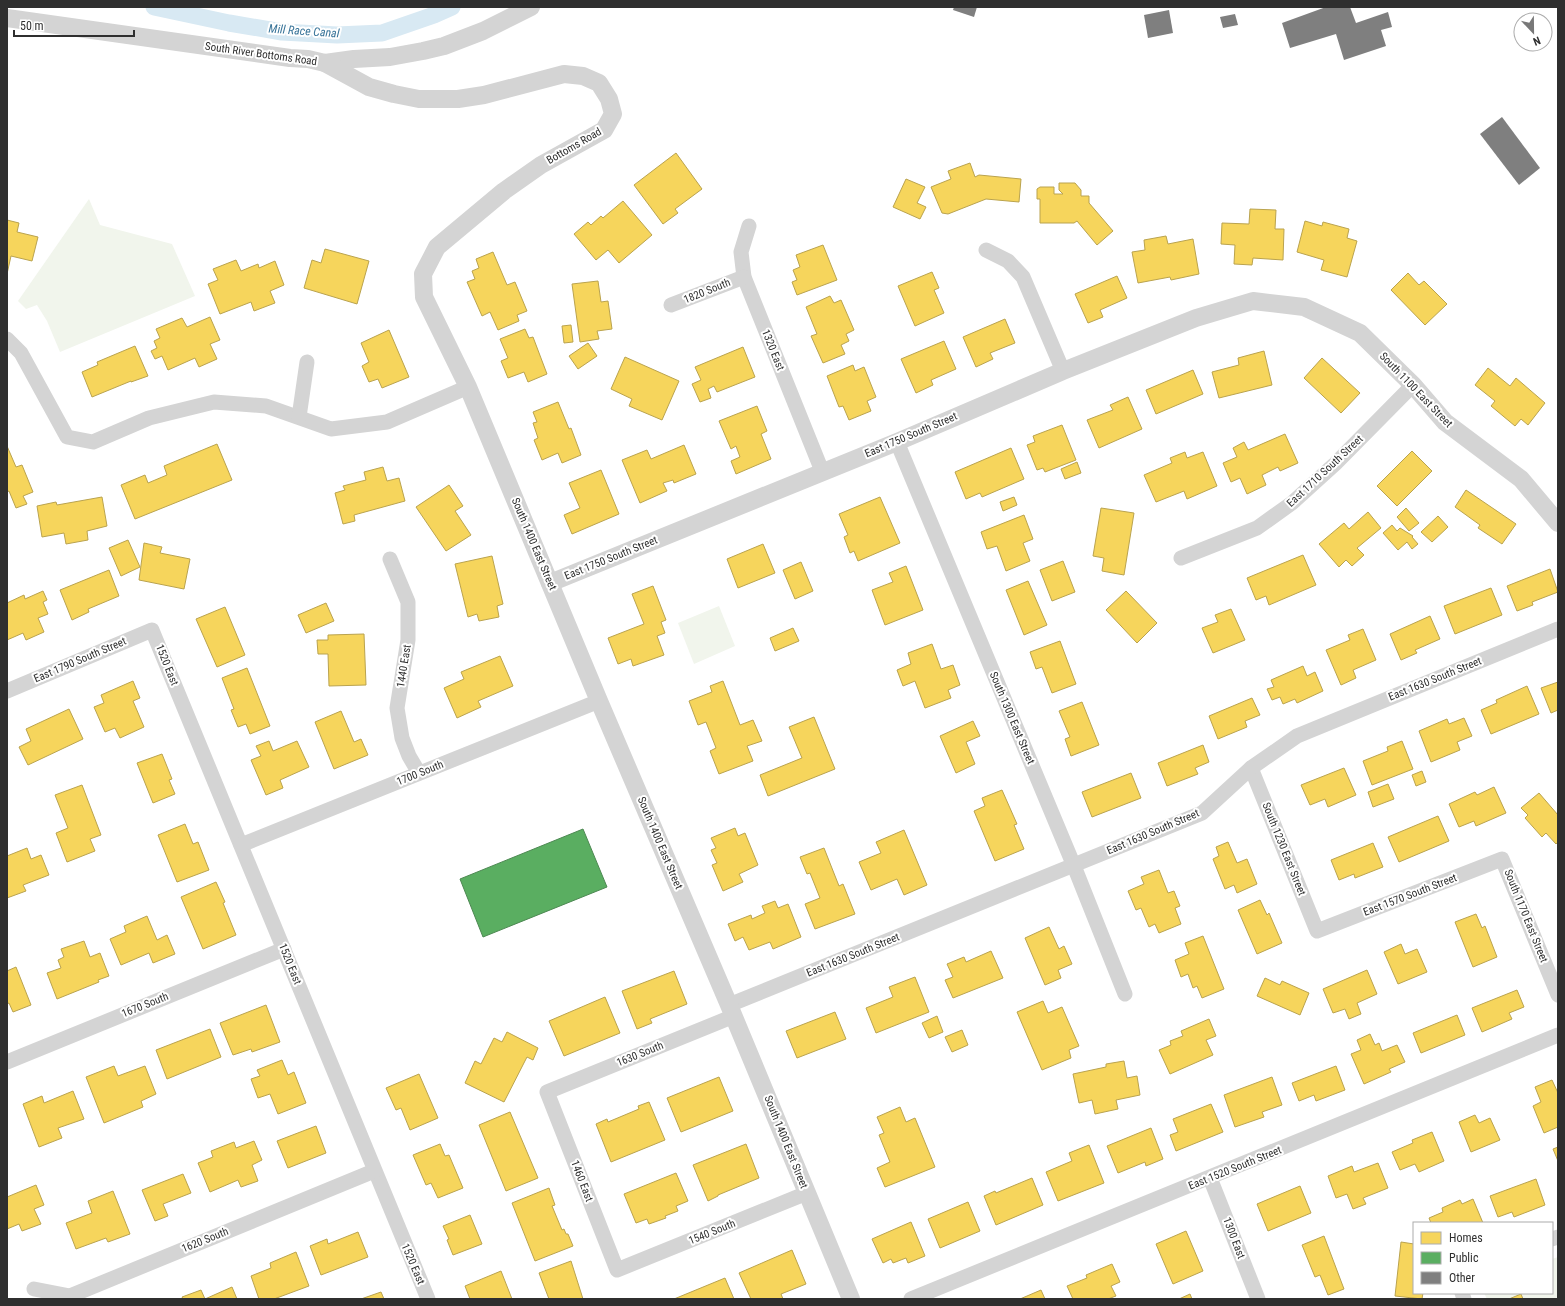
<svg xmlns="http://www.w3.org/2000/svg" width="1565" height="1306" viewBox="0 0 1565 1306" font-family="'Roboto Condensed',sans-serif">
<rect width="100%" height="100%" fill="#fff"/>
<g fill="#f1f5ec">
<polygon points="89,199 100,225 172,244 195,296 60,352 47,321 37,305 26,309 18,301"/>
<polygon points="719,606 735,646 694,664 678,623"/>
<polygon points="1558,1257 1558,1299 1487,1299 1484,1293 1552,1293 1552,1259"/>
</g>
<g fill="#f6d55c" stroke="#baa34e">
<polygon points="676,153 702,189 675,209 678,213 663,224 634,185"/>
<polygon points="970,163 975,177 979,175 1021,179 1019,202 986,199 948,214 942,213 931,187 951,179 948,171"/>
<polygon points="906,179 925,187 917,203 926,207 920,219 893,207"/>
<polygon points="1059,183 1075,183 1081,190 1081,196 1089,196 1089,203 1113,231 1097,245 1077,221 1074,223 1040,223 1040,199 1037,199 1037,189 1040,187 1054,187 1054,194 1063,194 1059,190"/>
<polygon points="623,201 652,235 619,263 608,250 596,260 574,234 588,222 591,225 601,216 603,218"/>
<polygon points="1250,209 1276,210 1275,229 1284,229 1283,260 1253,258 1252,265 1234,264 1235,245 1221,244 1222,223 1249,224"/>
<polygon points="7,220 19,223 17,232 38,237 32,261 11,256 7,274"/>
<polygon points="1305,221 1322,226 1323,222 1349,229 1347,238 1357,241 1347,277 1321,270 1324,260 1297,252"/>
<polygon points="1166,236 1168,244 1193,239 1199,274 1171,280 1170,277 1138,283 1132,252 1145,250 1144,240"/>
<polygon points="823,245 837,280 797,295 792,282 797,280 793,270 800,267 796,255"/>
<polygon points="325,249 369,261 357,304 304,288 312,260 321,263"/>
<polygon points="493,252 507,285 515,282 527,311 517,315 519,321 498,330 490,312 482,316 467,282 475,279 472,271 479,268 476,259"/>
<polygon points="236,260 241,271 258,264 259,268 275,261 284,285 270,291 275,303 254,311 251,302 220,314 208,284 218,280 213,269"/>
<polygon points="932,272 939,288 934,290 944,313 915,326 898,286"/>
<polygon points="1408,273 1419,285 1424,281 1447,304 1425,325 1391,290"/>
<polygon points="1117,276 1127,298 1100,310 1103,317 1088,323 1075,294"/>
<polygon points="598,281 601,302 608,301 612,329 597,331 599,339 580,342 572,284"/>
<polygon points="830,296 834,303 841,300 854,330 846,334 849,341 841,345 845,354 823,363 811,336 817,334 806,307"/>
<polygon points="210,317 220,340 210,344 217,359 199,367 195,358 168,370 162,356 155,359 151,351 157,348 154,341 160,338 156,329 182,318 187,327"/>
<polygon points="1005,319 1015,343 990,353 993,359 976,367 963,337"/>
<polygon points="571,325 573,342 564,343 562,326"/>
<polygon points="525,329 529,338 533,337 547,374 528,382 524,372 508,378 501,361 508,358 500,339"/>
<polygon points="389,330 409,377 382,388 378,379 369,382 362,366 369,362 361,343"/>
<polygon points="944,341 956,369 931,380 933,385 916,393 901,359"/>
<polygon points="588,343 597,356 578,369 569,356"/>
<polygon points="135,346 148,376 131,382 131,381 92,397 82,372 98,365 97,362"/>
<polygon points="743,347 755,377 717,392 714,386 708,389 711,398 700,402 692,384 701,380 695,367"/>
<polygon points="1264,351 1272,385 1219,398 1212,372 1239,365 1238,358"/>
<polygon points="625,357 679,381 662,420 629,406 632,399 611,389"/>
<polygon points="1322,358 1360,393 1341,413 1304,378"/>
<polygon points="853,365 855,371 864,367 876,397 867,401 871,411 849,420 843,406 839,407 827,376"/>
<polygon points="1488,368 1510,386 1516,378 1545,403 1528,425 1521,419 1515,426 1491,406 1495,401 1475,385"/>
<polygon points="1193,370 1203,394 1156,414 1146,390"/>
<polygon points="1128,397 1142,429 1099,448 1087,420 1113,410 1110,405"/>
<polygon points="558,402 569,429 571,428 581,455 562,463 558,453 542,460 534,440 538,438 533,423 537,422 533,412"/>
<polygon points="757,406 767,431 761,434 771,459 736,474 731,461 740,457 736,446 731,449 719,421"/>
<polygon points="1062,425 1076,460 1045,472 1043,468 1037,470 1027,445 1035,442 1033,436"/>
<polygon points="1285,434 1298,463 1280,471 1278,467 1262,475 1266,485 1247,494 1240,478 1231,482 1223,463 1237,457 1233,448 1244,442 1248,450"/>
<polygon points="217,444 232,480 135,519 121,485 145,475 148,483 167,475 164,466"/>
<polygon points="684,445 696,474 674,483 673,480 663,483 667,491 640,503 622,460 647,450 651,459"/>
<polygon points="7,446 16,467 22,465 33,492 23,496 27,504 16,508 9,491 7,492"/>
<polygon points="1011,448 1024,479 982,497 980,493 966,499 955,472"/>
<polygon points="1412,451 1432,471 1397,506 1377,486"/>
<polygon points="1185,452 1187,458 1203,452 1217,486 1187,499 1184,491 1156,502 1144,475 1172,463 1170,458"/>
<polygon points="1077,462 1081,473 1065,479 1061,469"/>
<polygon points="383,467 387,481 399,478 405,501 354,515 355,521 343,524 335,493 345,490 343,486 366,480 364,472"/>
<polygon points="601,470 619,514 572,534 564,515 580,508 569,483"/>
<polygon points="449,485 463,506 455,511 471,535 446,551 416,507"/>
<polygon points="1466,490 1516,524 1502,544 1478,528 1480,525 1455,507"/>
<polygon points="102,497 107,526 87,531 88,540 66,544 64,533 42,537 37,506 56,502 57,505"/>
<polygon points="880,497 900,543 858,561 854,551 850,553 844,537 848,535 839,514"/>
<polygon points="1014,497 1017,505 1003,511 1000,502"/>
<polygon points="1101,508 1134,513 1124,575 1102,571 1104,558 1093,556"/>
<polygon points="1406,508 1419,523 1409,531 1397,517"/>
<polygon points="1368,512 1381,528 1357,548 1364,555 1352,566 1346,560 1339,567 1319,544 1344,523 1349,529"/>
<polygon points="1024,515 1033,539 1023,543 1030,561 1006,571 997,546 987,549 981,532"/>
<polygon points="1438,516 1448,527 1432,542 1421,532"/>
<polygon points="1392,525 1397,531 1400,528 1413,536 1412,537 1418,544 1412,549 1407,542 1398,550 1383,533"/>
<polygon points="128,540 140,567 121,576 109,548"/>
<polygon points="144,543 162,547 160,553 190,559 184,589 139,580"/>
<polygon points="763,544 775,573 738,588 727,559"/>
<polygon points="1303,555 1316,585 1269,605 1266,596 1256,600 1247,578"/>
<polygon points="492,556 503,604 497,606 499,617 479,621 477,614 468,617 455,564"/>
<polygon points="1063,561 1075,592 1052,601 1040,570"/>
<polygon points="801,562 813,591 795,599 783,570"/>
<polygon points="906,566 923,610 885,625 872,590 893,582 889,573"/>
<polygon points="1550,569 1558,592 1532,602 1533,605 1517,611 1507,586"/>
<polygon points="109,570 119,596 88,609 89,612 72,620 60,590"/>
<polygon points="1028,581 1047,625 1024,635 1006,590"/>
<polygon points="653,586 666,620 661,622 665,633 657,636 664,655 633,666 631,659 618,664 608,638 644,624 632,594"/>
<polygon points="1491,588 1502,615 1455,634 1444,606"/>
<polygon points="43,591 47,600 43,602 48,614 38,618 44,632 26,640 23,633 7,640 7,603 24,595 25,599"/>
<polygon points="1126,591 1157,623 1137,643 1106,610"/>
<polygon points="326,603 334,621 306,633 298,615"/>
<polygon points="225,607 245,655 217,667 196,619"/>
<polygon points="1231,609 1245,640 1213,653 1202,628 1218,622 1215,615"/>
<polygon points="1430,616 1440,639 1415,650 1417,653 1401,660 1390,634"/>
<polygon points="793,628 799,641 775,651 770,638"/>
<polygon points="1363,629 1376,660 1353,670 1356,678 1341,685 1326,650 1350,640 1348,635"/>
<polygon points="364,634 366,685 329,686 328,654 318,654 317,640 328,640 328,635"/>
<polygon points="1060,641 1076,684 1052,693 1042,667 1036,669 1030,652"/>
<polygon points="932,644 941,669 953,665 960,685 948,690 951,698 925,708 915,681 903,686 897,670 911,664 908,653"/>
<polygon points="500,656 513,686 478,701 481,707 457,718 444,688 464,679 461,672"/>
<polygon points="1303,666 1307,676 1315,672 1323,691 1297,703 1295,699 1283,704 1280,697 1272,700 1267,689 1274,687 1271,680"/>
<polygon points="247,668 270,726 250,734 246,724 238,727 231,710 234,709 222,678"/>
<polygon points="133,681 140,698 133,701 144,727 120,738 115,728 105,732 94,707 104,703 101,695"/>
<polygon points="723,681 740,725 753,720 762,741 747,746 753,761 719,774 710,751 716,748 706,722 698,725 689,701 712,692 710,686"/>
<polygon points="1558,682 1558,710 1551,713 1541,688"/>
<polygon points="1527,686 1539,714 1491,734 1481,710 1497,703 1496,700"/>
<polygon points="1252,698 1260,715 1245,721 1247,727 1218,739 1209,716"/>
<polygon points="1082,702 1099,745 1071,756 1065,739 1070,737 1059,711"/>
<polygon points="69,709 83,739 28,765 19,747 31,741 26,729"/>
<polygon points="341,711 354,742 361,739 368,755 334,769 315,722"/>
<polygon points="814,717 835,769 768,796 760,775 802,758 789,727"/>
<polygon points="1464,718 1472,736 1457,742 1460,750 1431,762 1419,731 1447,719 1449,724"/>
<polygon points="973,721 980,736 966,742 975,764 956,773 940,736"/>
<polygon points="269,741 273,751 297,741 309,767 280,780 283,788 266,795 251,760 261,756 256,746"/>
<polygon points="1402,741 1413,769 1372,785 1363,761 1388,751 1387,747"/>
<polygon points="1203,745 1209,762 1195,768 1198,774 1167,786 1158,763"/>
<polygon points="162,754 172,779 169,780 175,794 153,803 137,763"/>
<polygon points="1344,768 1356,795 1328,807 1325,799 1310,805 1301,785"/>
<polygon points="1422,771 1426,782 1416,786 1412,775"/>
<polygon points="1131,773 1141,798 1092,817 1082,792"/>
<polygon points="1388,784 1394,799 1373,807 1368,792"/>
<polygon points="82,785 101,835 90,839 95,851 67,862 56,833 68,828 55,795"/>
<polygon points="1494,787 1506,813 1476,826 1474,821 1459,827 1449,804 1475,792 1477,795"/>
<polygon points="1002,790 1017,824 1014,825 1024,849 995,861 974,811 985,806 982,798"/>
<polygon points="1539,793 1558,815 1558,842 1556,844 1546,833 1542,837 1525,818 1528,815 1521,808"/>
<polygon points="1438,816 1449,841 1399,862 1388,837"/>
<polygon points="185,824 193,844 198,842 209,870 177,882 158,835"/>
<polygon points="735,828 738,836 745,833 758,865 739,874 743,882 723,891 712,865 717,863 711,850 716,848 711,838"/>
<polygon points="904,830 927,885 904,895 897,879 871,890 859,862 881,853 876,842"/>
<polygon points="1228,842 1237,863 1247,859 1257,884 1237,893 1234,885 1225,889 1213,859 1219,856 1216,847"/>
<polygon points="1373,843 1383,867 1355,878 1354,874 1339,880 1331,860"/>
<polygon points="27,848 31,859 41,855 49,875 23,885 26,891 7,898 7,856"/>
<polygon points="824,848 839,886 843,884 855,914 815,929 805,904 820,898 810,873 807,874 800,857"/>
<polygon points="1159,870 1168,893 1174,891 1180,906 1175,908 1181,924 1159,933 1155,924 1149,927 1141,908 1136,910 1128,891 1144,884 1141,877"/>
<polygon points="216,882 225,902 223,903 236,935 203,949 181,897"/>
<polygon points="1260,900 1267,915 1269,913 1282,943 1257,954 1238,910"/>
<polygon points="775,901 778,908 788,904 801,937 773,949 770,942 749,950 743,937 735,941 728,924 751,915 752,919 765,913 762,906"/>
<polygon points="1476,914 1482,928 1485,926 1497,957 1473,967 1455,922"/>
<polygon points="147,916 157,940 167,935 175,954 153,963 149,953 121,965 110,939 126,932 124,926"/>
<polygon points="1049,927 1059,949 1064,946 1072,964 1058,970 1061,978 1045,985 1025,938"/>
<polygon points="1203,936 1224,989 1202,998 1197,986 1193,988 1188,974 1181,977 1175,960 1189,954 1185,943"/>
<polygon points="84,941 90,957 100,953 109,976 98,980 99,982 57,999 47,973 61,968 58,960 64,957 61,949"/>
<polygon points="1401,944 1405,954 1417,949 1427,972 1398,984 1384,952"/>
<polygon points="991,951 1003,978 953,998 945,980 953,977 947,964 964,957 966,962"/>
<polygon points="16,967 31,1005 13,1012 9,1003 7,1004 7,971"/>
<polygon points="1367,970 1377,994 1357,1003 1361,1014 1349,1019 1345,1009 1333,1013 1323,989"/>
<polygon points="674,971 687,1004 650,1019 652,1023 637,1029 622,991"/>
<polygon points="915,977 929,1012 876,1033 866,1008 893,997 889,987"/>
<polygon points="1265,978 1280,985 1282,981 1309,993 1300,1015 1257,996"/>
<polygon points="1517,990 1524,1007 1509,1013 1512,1019 1482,1032 1472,1008"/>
<polygon points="605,997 620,1033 564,1056 549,1021"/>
<polygon points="1043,1001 1048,1013 1062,1007 1079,1046 1069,1050 1071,1058 1042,1070 1017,1012"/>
<polygon points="266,1005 280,1042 252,1052 251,1049 233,1055 220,1023"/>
<polygon points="835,1012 846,1039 797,1058 786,1031"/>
<polygon points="1457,1015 1465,1035 1421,1053 1413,1033"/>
<polygon points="937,1016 943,1032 929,1038 922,1023"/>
<polygon points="1209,1019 1216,1036 1206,1040 1213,1055 1170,1074 1159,1050 1171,1045 1170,1041 1183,1036 1181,1031"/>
<polygon points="210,1029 221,1057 167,1079 156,1050"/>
<polygon points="962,1030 968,1045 952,1052 945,1037"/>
<polygon points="507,1032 538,1048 533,1060 527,1057 504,1102 465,1083 475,1061 481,1064 494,1038 502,1042"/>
<polygon points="1370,1034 1375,1045 1379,1043 1382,1051 1397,1045 1405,1062 1389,1069 1391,1072 1364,1084 1351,1054 1361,1050 1357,1040"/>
<polygon points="282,1060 288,1075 294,1072 306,1103 278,1114 270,1094 258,1098 251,1079 260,1076 257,1070"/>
<polygon points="1124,1061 1127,1078 1137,1076 1140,1095 1116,1100 1118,1109 1095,1114 1092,1100 1079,1103 1073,1074 1106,1067 1106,1064"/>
<polygon points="114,1066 118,1076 145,1066 156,1094 141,1101 143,1107 104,1123 86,1077"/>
<polygon points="1336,1066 1345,1090 1316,1101 1314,1095 1299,1101 1292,1083"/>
<polygon points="419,1074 438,1118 410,1130 401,1108 396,1110 386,1088"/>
<polygon points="719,1077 733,1111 681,1132 667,1098"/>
<polygon points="1272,1077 1282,1105 1262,1112 1264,1117 1235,1127 1224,1095"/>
<polygon points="1552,1080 1558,1093 1558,1127 1544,1133 1533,1106 1541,1102 1535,1087"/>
<polygon points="73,1091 84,1119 58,1128 62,1138 39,1147 23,1104 42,1096 44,1103"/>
<polygon points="649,1102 665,1140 611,1162 596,1124 607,1119 608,1122 639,1109 638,1106"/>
<polygon points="1211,1104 1223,1132 1176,1151 1170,1135 1178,1132 1173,1119"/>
<polygon points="900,1107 906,1122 915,1118 935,1167 885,1187 877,1168 890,1162 879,1135 884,1133 877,1117"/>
<polygon points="510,1112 538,1178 506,1191 479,1125"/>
<polygon points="1475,1115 1479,1123 1490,1118 1500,1140 1471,1152 1459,1122"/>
<polygon points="316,1126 326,1153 288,1168 277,1141"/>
<polygon points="1151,1128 1163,1159 1146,1166 1145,1162 1118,1173 1107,1146"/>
<polygon points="1432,1132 1444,1161 1419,1172 1415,1164 1400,1170 1392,1152 1413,1143 1412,1140"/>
<polygon points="254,1141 262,1160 252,1165 258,1181 241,1187 238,1180 210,1192 198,1163 213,1157 211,1151 234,1142 236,1148"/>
<polygon points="440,1144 445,1156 449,1155 463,1188 438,1198 431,1183 426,1185 413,1155"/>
<polygon points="746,1144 759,1178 718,1195 718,1196 708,1201 693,1165"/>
<polygon points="1089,1145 1104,1183 1058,1201 1046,1172 1072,1161 1069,1153"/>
<polygon points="1558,1147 1558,1161 1553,1149"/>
<polygon points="1378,1163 1388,1188 1363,1198 1366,1204 1353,1209 1347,1194 1336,1198 1328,1176 1352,1166 1354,1172"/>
<polygon points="676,1173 688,1201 676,1206 678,1211 665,1216 666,1218 649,1224 647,1219 636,1223 624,1194"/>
<polygon points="183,1174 191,1193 163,1204 168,1216 155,1221 142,1190"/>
<polygon points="1032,1178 1043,1205 996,1225 984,1196 995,1191 996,1193"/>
<polygon points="1536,1179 1545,1205 1514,1217 1512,1212 1498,1217 1490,1196"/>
<polygon points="36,1185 44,1205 34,1209 41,1224 22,1231 19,1224 7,1229 7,1197"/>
<polygon points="1300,1186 1311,1213 1268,1231 1257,1204"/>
<polygon points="549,1188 555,1205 552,1206 562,1230 564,1229 566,1234 568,1234 573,1246 535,1261 512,1203"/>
<polygon points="113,1191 130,1234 108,1242 106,1238 76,1249 66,1223 92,1213 88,1201"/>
<polygon points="1473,1199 1483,1223 1431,1223 1429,1218 1443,1212 1442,1208 1460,1200 1462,1204"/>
<polygon points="968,1202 980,1231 940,1248 928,1219"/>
<polygon points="470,1215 482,1244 453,1255 447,1240 449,1239 443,1226"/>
<polygon points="911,1222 925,1256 908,1263 906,1258 893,1263 891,1259 883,1263 872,1239"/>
<polygon points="1186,1231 1203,1271 1173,1284 1156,1244"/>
<polygon points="358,1232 368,1257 321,1275 310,1246 327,1239 328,1244"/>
<polygon points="1324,1236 1344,1289 1328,1295 1320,1275 1315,1277 1302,1245"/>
<polygon points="1401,1242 1414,1244 1414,1293 1423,1293 1422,1299 1395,1296"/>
<polygon points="792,1250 806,1284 781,1294 783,1299 751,1299 739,1273"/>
<polygon points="296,1252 309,1286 274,1299 259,1299 251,1276 271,1268 270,1263"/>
<polygon points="571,1261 583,1299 549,1299 539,1273"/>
<polygon points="1112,1264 1120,1282 1111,1286 1116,1296 1108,1299 1073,1299 1067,1286 1087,1278 1086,1275"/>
<polygon points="501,1271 512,1299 470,1299 465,1286"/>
<polygon points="725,1278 734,1299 674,1299"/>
<polygon points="232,1287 237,1299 183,1299 182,1297 201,1290 205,1299"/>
<polygon points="1041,1290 1045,1299 1020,1299"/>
<polygon points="381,1292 384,1299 361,1299"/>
<polygon points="1190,1294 1192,1299 1179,1299"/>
<polygon points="1521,1294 1523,1299 1509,1299"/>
</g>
<polygon fill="#5aae61" stroke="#4d8852" points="583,829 607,887 483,937 460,879"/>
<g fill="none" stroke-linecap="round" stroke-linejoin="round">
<polyline stroke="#d8e9f3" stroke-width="17" points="154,7 229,23 282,32 337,35 382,33 434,15 452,7"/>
</g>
<g fill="#7f7f7f">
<polygon points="954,7 977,7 974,17 953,10"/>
<polygon points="1326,7 1350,7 1356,23 1388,12 1392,27 1381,30 1386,46 1344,60 1336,34 1290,48 1282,23"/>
<polygon points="1169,10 1173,33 1148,38 1144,15"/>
<polygon points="1235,14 1238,25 1223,28 1220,17"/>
<polygon points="1502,117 1540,168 1519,185 1480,134"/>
</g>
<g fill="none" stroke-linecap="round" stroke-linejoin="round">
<g stroke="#d4d4d4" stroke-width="15">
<polyline points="749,226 741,252 744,277 822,471"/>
<polyline points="986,250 1008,261 1023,277 1063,371"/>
<polyline points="671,305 744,277"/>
<polyline points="7,339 21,353 67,437 93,442 149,418 214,402 266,406 331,429 387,422 468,387"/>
<polyline points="299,417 307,362"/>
<polyline points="897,442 1074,866 1125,994"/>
<polyline points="1181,558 1257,528 1292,503 1335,464 1413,385"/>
<polyline points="390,559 408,602 408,640 397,708 402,738 409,756 419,773"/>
<polyline points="7,691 152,630 428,1299"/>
<polyline points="1251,768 1317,931 1502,859 1558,995"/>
<polyline points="241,845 599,701"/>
<polyline points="729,1005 1202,813 1251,768 1297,736 1558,629"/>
<polyline points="734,1016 547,1092 617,1270 807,1193"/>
<polyline points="7,1062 284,949"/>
<polyline points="1210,1178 1258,1299"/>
<polyline points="1552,1239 1558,1237"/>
<polyline points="34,1289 70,1296 374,1171"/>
<polyline points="1462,1293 1464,1299"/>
<polyline points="911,1299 1558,1035"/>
</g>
<g stroke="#d4d4d4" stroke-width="18">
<polyline points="7,18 290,58 308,59 325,63 354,59 390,57 423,51 444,46 483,31 531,7"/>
<polyline points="325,63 369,87 394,94 419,99 458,99 484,95 564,74 583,76 599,83 609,99 613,114 604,130 541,165 504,191 437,247 423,274 424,297 468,387 599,701 729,1005 851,1299"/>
<polyline points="550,583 897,442 1063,371 1196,318 1253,301 1304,307 1360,333 1413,385 1445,422 1521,479 1558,523"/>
</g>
</g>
<g text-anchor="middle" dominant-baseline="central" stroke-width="4" stroke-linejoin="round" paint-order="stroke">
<g font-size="11" fill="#2f2f2f" stroke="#fff">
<text transform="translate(261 54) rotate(8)">South River Bottoms Road</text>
<text transform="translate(574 146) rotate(-30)">Bottoms Road</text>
<text transform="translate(707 291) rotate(-22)">1820 South</text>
<text transform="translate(773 350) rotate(68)">1320 East</text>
<text transform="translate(1416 390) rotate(46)">South 1100 East Street</text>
<text transform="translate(911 435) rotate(-23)">East 1750 South Street</text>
<text transform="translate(1325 471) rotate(-43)">East 1710 South Street</text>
<text transform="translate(534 544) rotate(67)">South 1400 East Street</text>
<text transform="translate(611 558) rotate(-22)">East 1750 South Street</text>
<text transform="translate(80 660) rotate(-23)">East 1790 South Street</text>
<text transform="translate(167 665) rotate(68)">1520 East</text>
<text transform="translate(404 666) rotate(-81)">1440 East</text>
<text transform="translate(1435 679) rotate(-22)">East 1630 South Street</text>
<text transform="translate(1012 718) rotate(67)">South 1300 East Street</text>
<text transform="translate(420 773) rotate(-22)">1700 South</text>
<text transform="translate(1153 832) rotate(-23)">East 1630 South Street</text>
<text transform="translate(660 843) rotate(67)">South 1400 East Street</text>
<text transform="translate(1284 849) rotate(68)">South 1230 East Street</text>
<text transform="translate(1410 895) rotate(-21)">East 1570 South Street</text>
<text transform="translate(1526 916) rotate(68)">South 1170 East Street</text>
<text transform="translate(853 955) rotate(-22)">East 1630 South Street</text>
<text transform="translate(290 964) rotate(68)">1520 East</text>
<text transform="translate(145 1005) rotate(-22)">1670 South</text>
<text transform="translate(640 1054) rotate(-22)">1630 South</text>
<text transform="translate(786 1142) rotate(68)">South 1400 East Street</text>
<text transform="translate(1235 1168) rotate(-22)">East 1520 South Street</text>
<text transform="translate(582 1181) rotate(69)">1460 East</text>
<text transform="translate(712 1232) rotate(-22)">1540 South</text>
<text transform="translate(1234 1238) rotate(69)">1300 East</text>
<text transform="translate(205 1240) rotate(-22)">1620 South</text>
<text transform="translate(413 1264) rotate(67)">1520 East</text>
</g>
<g font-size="12" font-style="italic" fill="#377398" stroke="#fff">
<text transform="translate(304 31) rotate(4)">Mill Race Canal</text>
</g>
</g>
<rect width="1565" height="1306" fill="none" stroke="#2f2f2f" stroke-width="16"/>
<rect x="1413" y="1222" width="140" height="72" fill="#ffffff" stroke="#acacac"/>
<rect x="1421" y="1232" width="20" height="12" fill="#f6d55c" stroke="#acacac"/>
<text x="1449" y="1242" font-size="12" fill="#2f2f2f">Homes</text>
<rect x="1421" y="1252" width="20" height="12" fill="#5aae61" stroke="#acacac"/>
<text x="1449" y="1262" font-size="12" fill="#2f2f2f">Public</text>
<rect x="1421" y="1272" width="20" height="12" fill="#7f7f7f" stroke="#acacac"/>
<text x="1449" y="1282" font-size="12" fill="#2f2f2f">Other</text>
<g transform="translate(1533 32) rotate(158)"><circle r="19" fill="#ffffff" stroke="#acacac"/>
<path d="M0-3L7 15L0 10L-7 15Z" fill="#787878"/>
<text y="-6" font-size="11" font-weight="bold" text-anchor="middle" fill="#2f2f2f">N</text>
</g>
<path d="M14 30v6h120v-6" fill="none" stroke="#2f2f2f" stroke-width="2"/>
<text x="20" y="30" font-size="12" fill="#2f2f2f" stroke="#ffffff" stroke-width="3" paint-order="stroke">50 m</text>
</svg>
